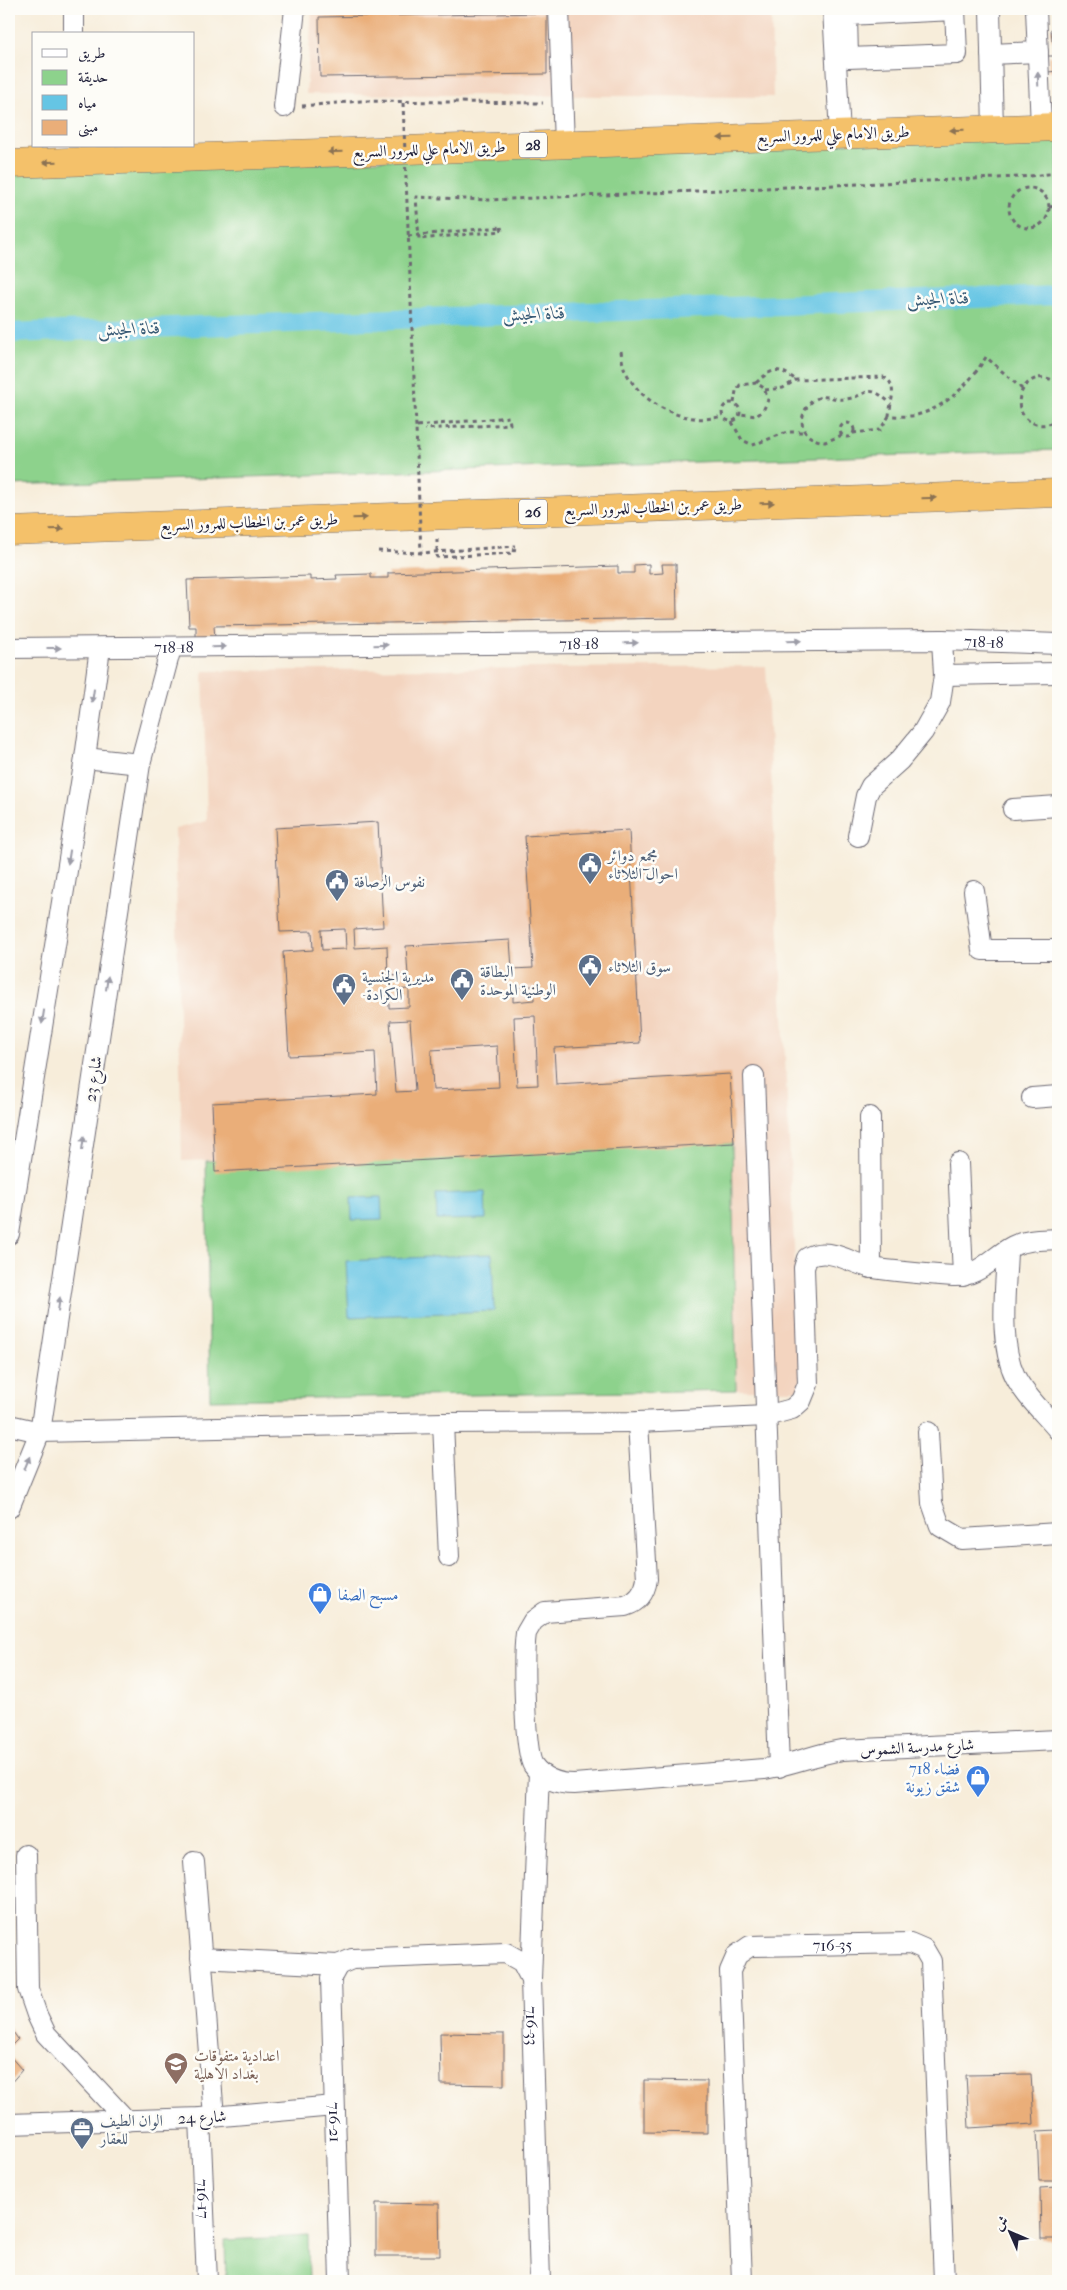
<svg xmlns="http://www.w3.org/2000/svg" width="1067" height="2290" viewBox="0 0 1067 2290" font-family="'IM FELL French Canon',Amiri,serif">
<rect width="100%" height="100%" fill="#fdfcf7"/>
<filter id="ink" filterUnits="userSpaceOnUse"><feTurbulence type="fractalNoise" baseFrequency=".02" numOctaves="2"/><feDisplacementMap in="SourceGraphic" scale="10" xChannelSelector="R" yChannelSelector="G"/><feConvolveMatrix kernelMatrix="1 2 1 2 8 2 1 2 1" color-interpolation-filters="sRGB"/></filter>
<filter id="wash" filterUnits="userSpaceOnUse"><feTurbulence type="fractalNoise" baseFrequency=".0096" numOctaves="4" result="noise"/><feDisplacementMap in="SourceGraphic" scale="20" xChannelSelector="R" yChannelSelector="G"/><feGaussianBlur stdDeviation="1.12" result="paint"/><feColorMatrix in="noise" values="0 0 0 0 0 0 0 0 0 0 0 0 0 0 0 0 0 1.4 0 .05"/><feComposite in="paint" operator="in"/></filter>
<g filter="url(#wash)">
<rect width="100%" height="100%" fill="#f7edda"/>
<g fill="#f3d4bf">
<polygon points="312,9 771,9 773,97 306,94"/>
<polygon points="766,666 801,1390 736,1390 732,1143 182,1161 175,829 207,821 203,671"/>
</g>
<g fill="#8dd28c" stroke="#587a64">
<polygon points="1058,135 1058,450 9,485 9,174"/>
<polygon points="732,1143 736,1390 210,1400 206,1161"/>
<polygon points="308,2236 309,2281 226,2281 225,2240"/>
</g>
<g fill="#65c5e4" stroke="#447490">
<polygon points="485,1192 486,1219 437,1220 436,1194"/>
<polygon points="381,1197 382,1219 352,1220 351,1198"/>
<polygon points="492,1254 494,1311 349,1317 346,1261"/>
</g>
<g fill="none" stroke-linecap="round" stroke-linejoin="round">
<polyline stroke="#65c5e4" stroke-width="20" points="9,333 1058,295"/>
</g>
<g id="blocks">
<g fill="#eaae79" fill-rule="evenodd">
<polygon points="547,13 547,74 320,77 319,17"/>
<polygon points="1051,29 1058,29 1058,41 1052,41"/>
<polygon points="1048,56 1058,56 1058,71 1048,72"/>
<polygon points="649,564 649,574 663,573 662,564 676,564 677,618 214,626 215,638 196,638 196,627 189,627 187,580 310,576 310,580 337,579 336,575 371,574 371,578 388,578 388,573 618,566 618,573 634,573 634,565"/>
<path d="M378,822L383,927L354,929L355,948L387,946L388,976L408,975L406,946L510,940L512,969L533,968L525,836L629,830L640,1043L554,1048L556,1084L730,1074L734,1143L215,1172L212,1103L377,1094L375,1052L289,1056L283,952L313,950L312,931L280,932L275,828ZM345,929L346,949L322,950L321,930ZM534,986V1000L513,1002V987ZM409,989V1007L389,1008V990ZM535,1016L538,1085L517,1086L514,1017ZM410,1020L415,1091L396,1092L390,1021ZM497,1046L499,1087L433,1090L431,1050Z"/>
<polygon points="9,2026 18,2039 9,2048"/>
<polygon points="440,2033 504,2034 504,2085 441,2084"/>
<polygon points="9,2055 22,2070 9,2085"/>
<polygon points="1031,2074 1034,2124 969,2128 966,2075"/>
<polygon points="644,2080 707,2081 707,2133 644,2132"/>
<polygon points="1058,2130 1058,2181 1039,2181 1037,2131"/>
<polygon points="1058,2187 1058,2239 1041,2239 1040,2188"/>
<polygon points="376,2203 439,2204 440,2256 376,2256"/>
</g>
</g>
</g>
<g filter="url(#ink)">
<use href="#blocks" fill-opacity="0" stroke="#6d6973" stroke-width="1"/>
<g fill="none" stroke-linecap="round" stroke-linejoin="round">
<g stroke="#6d6973" stroke-width="22">
<g id="minor">
<polyline points="74,9 74,34"/>
<polyline points="559,9 564,144"/>
<polyline points="833,9 840,134"/>
<polyline points="955,9 957,54 848,58 847,15 955,10"/>
<polyline points="990,9 993,129"/>
<polyline points="1036,9 1041,127"/>
<polyline points="991,54 1038,52"/>
<polyline points="284,107 295,9"/>
<path id="s1" d="M9,648L942,640L1058,644"/>
<polyline points="944,675 1058,673"/>
<polyline points="85,758 140,764"/>
<polyline points="1013,809 1058,806"/>
<polyline points="858,836 866,796 871,786 900,760 923,732 940,702 944,675 942,640"/>
<polyline points="974,891 982,950 1058,950"/>
<polyline points="754,1076 779,1767"/>
<polyline points="1032,1098 1058,1096"/>
<polyline points="870,1117 871,1268"/>
<polyline points="958,1163 963,1276"/>
<polyline points="9,1234 85,758 100,648"/>
<path d="M1007,1250C1006,1288 998,1341 1015,1376C1025,1396 1044,1413 1058,1430"/>
<path d="M638,1422L647,1579C645,1593 638,1602 625,1606L545,1612L533,1621L526,1633C523,1654 524,1751 533,1765C543,1779 557,1784 574,1784L764,1769C791,1765 815,1754 842,1750L1058,1740"/>
<polyline points="443,1423 449,1557"/>
<path d="M9,1425L40,1432L443,1423L638,1422L766,1416L792,1409L801,1401L808,1384L804,1268L807,1258C828,1245 851,1264 873,1268C898,1272 926,1274 953,1276C979,1277 992,1257 1013,1246C1027,1239 1043,1240 1058,1239"/>
<polyline points="928,1432 932,1503 940,1526 962,1539 1058,1533"/>
<polyline points="9,1508 40,1432 140,764 171,648"/>
<polyline points="26,1855 28,1989 37,2015 46,2034 127,2121"/>
<polyline points="194,1862 214,2117"/>
<path id="s2" d="M201,1958L338,1965L352,1959L506,1953L522,1962L531,1979L540,2281"/>
<path id="s3" d="M338,1965L331,1978L340,2281"/>
<polyline points="531,1979 539,1772"/>
<path id="s4" d="M200,2118L207,2281"/>
<polyline points="9,2124 200,2118 334,2106"/>
<path id="s5" d="M742,2281L730,1971L737,1955L750,1946L910,1943L924,1949L931,1961L944,2281"/>
</g>
</g>
<g stroke="#6d6973" stroke-width="29">
<g id="highway">
<polyline points="9,164 1058,127"/>
<polyline points="9,531 1058,493"/>
</g>
</g>
<g stroke="#6d6973" stroke-width="3" stroke-dasharray="4 4" stroke-linecap="butt">
<polyline points="302,106 361,101 543,103"/>
<circle cx="1029" cy="208" r="20"/>
<polyline points="1049,207 1058,206"/>
<polyline points="501,227 502,231 419,239 416,197 488,200 1020,177 1058,173"/>
<path d="M621,351C622,357 622,364 625,370C640,404 687,427 722,416"/>
<path d="M756,383C773,367 778,367 796,380"/>
<path d="M1058,383C1025,361 1002,413 1036,424C1044,426 1052,424 1058,419"/>
<path d="M765,390L783,388L796,380L883,377C899,383 890,403 889,416C898,416 909,417 917,415C947,407 970,383 986,357L1022,389"/>
<circle cx="731" cy="412" r="9"/>
<polyline points="734,403 736,391 740,385 756,383 764,388 768,400 763,411 756,416 740,414"/>
<polyline points="732,422 742,440 753,445 787,432 805,432"/>
<circle cx="847" cy="430" r="7"/>
<polyline points="417,426 509,417 510,424 425,429"/>
<polyline points="853,433 880,430 889,416"/>
<path d="M842,435L825,442C818,441 809,438 805,432C798,421 805,404 816,399C827,393 835,401 846,399C869,396 867,381 891,404"/>
<polyline points="437,539 437,557 514,553 515,546"/>
</g>
<use href="#minor" stroke="#fff" stroke-width="20"/>
<use href="#highway" stroke="#f4c16a" stroke-width="28"/>
<g stroke="#6d6973" stroke-width="3" stroke-dasharray="4 4" stroke-linecap="butt">
<polyline points="403,103 421,553"/>
<polyline points="408,236 501,227"/>
<polyline points="378,551 421,553 515,546"/>
</g>
</g>
<defs><path id="oneway-solid" d="M-6-.8H1V-3.2L6.5 0L1 3.2V.8H-6Z" transform="scale(1.25)"/></defs>
<g fill="#9c9ca7">
<use href="#oneway-solid" transform="translate(1038 79) rotate(-92)"/>
<use href="#oneway-solid" transform="translate(794 641) rotate(-1)"/>
<use href="#oneway-solid" transform="translate(631 643) rotate(-1)"/>
<use href="#oneway-solid" transform="translate(381 645) rotate(-1)"/>
<use href="#oneway-solid" transform="translate(219 647) rotate(-1)"/>
<use href="#oneway-solid" transform="translate(54 648)"/>
<use href="#oneway-solid" transform="translate(93 696) rotate(98)"/>
<use href="#oneway-solid" transform="translate(69 857) rotate(99)"/>
<use href="#oneway-solid" transform="translate(107 983) rotate(-82)"/>
<use href="#oneway-solid" transform="translate(43 1017) rotate(99)"/>
<use href="#oneway-solid" transform="translate(83 1143) rotate(-82)"/>
<use href="#oneway-solid" transform="translate(59 1304) rotate(-82)"/>
<use href="#oneway-solid" transform="translate(27 1463) rotate(-68)"/>
</g>
<g fill="#8b7252">
<use href="#oneway-solid" transform="translate(957 130) rotate(178)"/>
<use href="#oneway-solid" transform="translate(725 138) rotate(178)"/>
<use href="#oneway-solid" transform="translate(335 152) rotate(178)"/>
<use href="#oneway-solid" transform="translate(50 162) rotate(178)"/>
<use href="#oneway-solid" transform="translate(929 498) rotate(-2)"/>
<use href="#oneway-solid" transform="translate(767 503) rotate(-2)"/>
<use href="#oneway-solid" transform="translate(360 518) rotate(-2)"/>
<use href="#oneway-solid" transform="translate(57 529) rotate(-2)"/>
</g>
</g>
<defs>
<g id="civic-pin" transform="scale(1.25)"><path d="M0 17L-7.5 6A9.5 9.5 0 1 1 7.5 6Z" fill="#5c6f8a" stroke="#fdfcf7"/><path d="M-.6-6.5H3V-4.5H.6V-3L4-1V1h2V6H-6V1h2V-1L-.6-3ZM-1.2 2.5V6h2.4V2.5Z" fill="#fff"/></g>
<g id="shop-pin" transform="scale(1.25)"><path d="M0 17L-7.5 6A9.5 9.5 0 1 1 7.5 6Z" fill="#3f7fe0" stroke="#fdfcf7"/><path d="M-5-2.5h2.3a2.7 3.5 0 0 1 5.4 0H5L5.5 6h-11ZM-1.5-2.5h3a1.5 2.3 0 0 0-3 0Z" fill="#fff"/></g>
<g id="school-pin" transform="scale(1.25)"><path d="M0 17L-7.5 6A9.5 9.5 0 1 1 7.5 6Z" fill="#8d6e63" stroke="#fdfcf7"/><path d="M0-5L7-2L0 1L-7-2ZM-4 1L0 2.5L4 1V4Q0 6-4 4Z" fill="#fff"/></g>
<g id="office-pin" transform="scale(1.25)"><path d="M0 17L-7.5 6A9.5 9.5 0 1 1 7.5 6Z" fill="#5c6f8a" stroke="#fdfcf7"/><path d="M-6-3h4V-5.5h4V-3h4V5H-6ZM-1-4.5V-3h2v-1.5ZM-6 0V1H6V0Z" fill="#fff"/></g>
</defs>
<g fill-rule="evenodd">
<use href="#civic-pin" x="590" y="864"/>
<use href="#civic-pin" x="337" y="881"/>
<use href="#civic-pin" x="590" y="966"/>
<use href="#civic-pin" x="462" y="980"/>
<use href="#civic-pin" x="344" y="985"/>
<use href="#shop-pin" x="320" y="1594"/>
<use href="#shop-pin" x="978" y="1777"/>
<use href="#school-pin" x="176" y="2064"/>
<use href="#office-pin" x="82" y="2129"/>
</g>
<g text-anchor="middle" dominant-baseline="central" stroke-width="5" stroke-linejoin="round" paint-order="stroke">
<g fill="#fdfcf7" stroke="#646373" stroke-width="1">
<rect x="519" y="132.5" width="28" height="25" rx="4"/>
<rect x="519" y="499.5" width="28" height="25" rx="4"/>
</g>
<g font-size="15" font-weight="bold" fill="#22223b">
<text x="533" y="145">28</text>
<text x="533" y="512">26</text>
</g>
<g font-size="16" fill="#22223b" stroke="#fdfcf7">
<text transform="translate(833 134) rotate(-2)">طريق الامام علي للمرور السريع</text>
<text transform="translate(429 149) rotate(-2)">طريق الامام علي للمرور السريع</text>
<text transform="translate(653 507) rotate(-2)">طريق عمر بن الخطاب للمرور السريع</text>
<text transform="translate(249 522) rotate(-2)">طريق عمر بن الخطاب للمرور السريع</text>
<text stroke="none"><textPath href="#s1" startOffset="975">718-18</textPath></text>
<text stroke="none"><textPath href="#s1" startOffset="570">718-18</textPath></text>
<text stroke="none"><textPath href="#s1" startOffset="165">718-18</textPath></text>
<text transform="translate(93 1079) rotate(-82)">شارع 23</text>
<text transform="translate(917 1747) rotate(-3)">شارع مدرسة الشموس</text>
<text stroke="none"><textPath href="#s5" startOffset="426">716-35</textPath></text>
<text stroke="none"><textPath href="#s2" startOffset="391">716-33</textPath></text>
<text transform="translate(202 2117) rotate(-3)">شارع 24</text>
<text stroke="none"><textPath href="#s3" startOffset="159">716-21</textPath></text>
<text stroke="none"><textPath href="#s4" startOffset="81">716-17</textPath></text>
</g>
<g font-size="16" fill="#4e5e75" stroke="#fdfcf7" text-anchor="start">
<text x="608" y="855">مجمع دوائر<tspan x="608" dy="18">احوال الثلاثاء</tspan></text>
<text x="354" y="881">نفوس الرصافة</text>
<text x="608" y="966">سوق الثلاثاء</text>
<text x="480" y="971">البطاقة<tspan x="480" dy="18">الوطنية الموحدة</tspan></text>
<text x="362" y="976">مديرية الجنسية<tspan x="362" dy="18">-الكرادة</tspan></text>
<text x="100" y="2120">الوان الطيف<tspan x="100" dy="18">للعقار</tspan></text>
</g>
<g font-size="16" fill="#366cbe" stroke="#fdfcf7" text-anchor="start">
<text x="338" y="1594">مسبح الصفا</text>
<text x="960" y="1768" text-anchor="end">فضاء 718<tspan x="960" dy="18">شقق زيونة</tspan></text>
</g>
<g font-size="16" fill="#785e54" stroke="#fdfcf7" text-anchor="start">
<text x="194" y="2055">اعدادية متفوقات<tspan x="194" dy="18">بغداد الاهلية</tspan></text>
</g>
<g font-size="18" font-style="italic" fill="#395b76" stroke="#fdfcf7">
<text transform="translate(938 299) rotate(-2)">قناة الجيش</text>
<text transform="translate(534 314) rotate(-2)">قناة الجيش</text>
<text transform="translate(129 329) rotate(-2)">قناة الجيش</text>
</g>
</g>
<rect width="1067" height="2290" fill="none" stroke="#fdfcf7" stroke-width="30"/>
<rect x="32" y="32" width="162" height="115" fill="#fdfcf7" stroke="#a5a5ac"/>
<rect x="42" y="49" width="25" height="8" fill="#ffffff" stroke="#a5a5ac"/>
<text x="78" y="58" font-size="15" fill="#22223b">طريق</text>
<rect x="42" y="70" width="25" height="15" fill="#8dd28c" stroke="#a5a5ac"/>
<text x="78" y="82" font-size="15" fill="#22223b">حديقة</text>
<rect x="42" y="95" width="25" height="15" fill="#65c5e4" stroke="#a5a5ac"/>
<text x="78" y="108" font-size="15" fill="#22223b">مياه</text>
<rect x="42" y="120" width="25" height="15" fill="#eaae79" stroke="#a5a5ac"/>
<text x="78" y="132" font-size="15" fill="#22223b">مبنى</text>
<g transform="translate(1010 2232) rotate(315)" stroke="#fdfcf7" stroke-width="4" paint-order="stroke">
<path d="M0-4L9 19L0 12L-9 19Z" fill="#22223b"/>
<text y="-8" font-size="14" font-weight="bold" text-anchor="middle" fill="#22223b">ش</text>
</g>
</svg>
